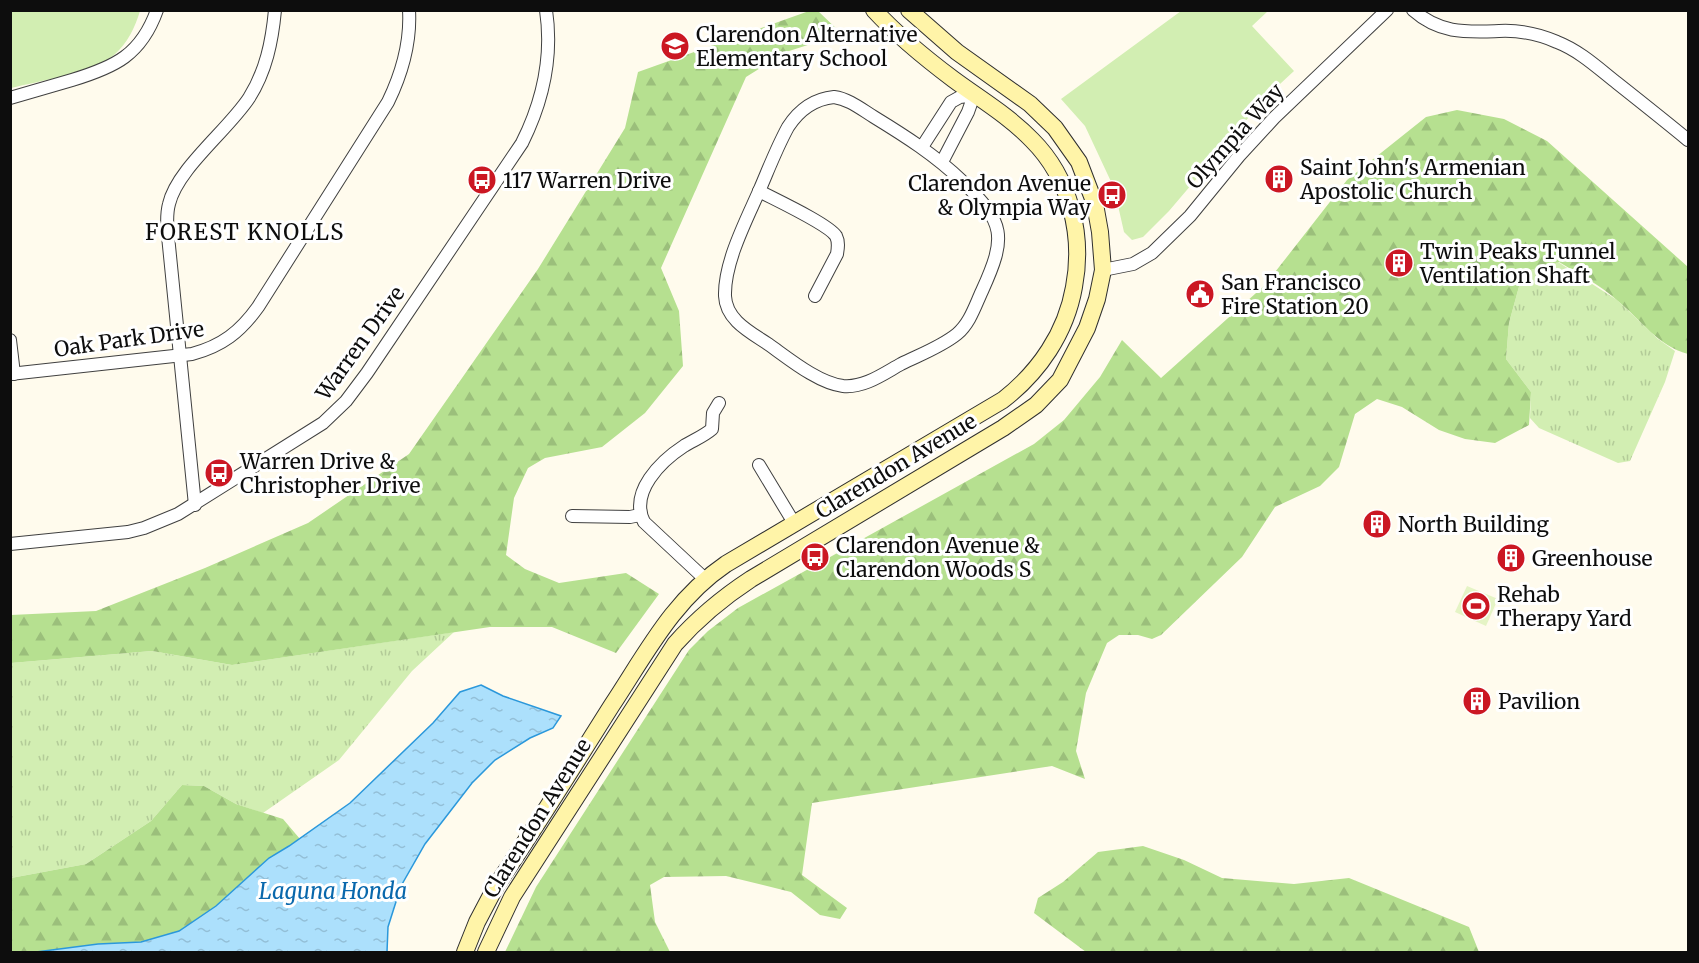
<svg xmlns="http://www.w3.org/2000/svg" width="1699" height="963" viewBox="0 0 1699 963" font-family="Merriweather,serif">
<defs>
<pattern id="grass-tufts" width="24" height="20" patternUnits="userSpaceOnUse" patternTransform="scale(1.5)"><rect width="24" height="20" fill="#d2eeb2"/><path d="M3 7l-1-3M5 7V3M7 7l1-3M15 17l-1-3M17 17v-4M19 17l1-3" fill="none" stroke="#b3cb98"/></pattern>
<pattern id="forest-firs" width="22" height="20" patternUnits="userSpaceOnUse" patternTransform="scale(1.5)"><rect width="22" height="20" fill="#b6e090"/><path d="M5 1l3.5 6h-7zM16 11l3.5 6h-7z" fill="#9bbf7b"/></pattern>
<pattern id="water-ripples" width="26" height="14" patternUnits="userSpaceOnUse" patternTransform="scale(1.5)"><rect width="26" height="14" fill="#ace0fc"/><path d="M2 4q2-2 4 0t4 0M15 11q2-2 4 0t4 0" fill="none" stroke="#93bfd7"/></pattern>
</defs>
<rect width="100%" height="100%" fill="#fffbed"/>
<g fill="url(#grass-tufts)">
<polygon points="1558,262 1617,300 1658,339 1675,351 1665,382 1630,461 1618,463 1539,428 1530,418 1531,392 1506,359 1509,323 1523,272"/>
<polygon points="454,632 412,671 339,760 263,813 236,804 204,786 182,785 151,821 86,864 11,878 11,663 152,651 232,665"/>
</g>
<g fill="url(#forest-firs)">
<polygon points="809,11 818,11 842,34 786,52 746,77 661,268 679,311 683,366 645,413 602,447 545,458 528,468 514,498 506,555 525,569 559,583 626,573 659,594 616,653 552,627 490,627 232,665 152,651 11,663 11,615 96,611 205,568 308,523 409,454 538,269 625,128 638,72"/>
<path d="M1457,110L1504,119L1547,141L1688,267V354C1658,346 1641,320 1618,301C1600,285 1579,274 1559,262L1523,272L1509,323L1506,359L1531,392L1529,425L1495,443L1465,439L1439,430L1402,407L1377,399L1355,414L1339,467L1320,486L1275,507L1242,557L1161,635L1152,639L1138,635H1119L1107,643L1086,693L1076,751L1085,779L1052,766L812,803L802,875L847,908L840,919L820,915L791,892L726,876L664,877L650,885L655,922L670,952H505L536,887L689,650L708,631L738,608L1034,444L1064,420L1100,377L1122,340L1161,378L1265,285L1347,180L1426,117Z"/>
<polygon points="182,785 204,786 236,804 283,819 300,839 269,858 216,906 179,931 141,942 98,944 36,952 11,952 11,878 86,864 151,821"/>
<polygon points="1143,846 1184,860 1222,878 1294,884 1349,878 1469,927 1479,952 1086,952 1034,913 1038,898 1063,882 1098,852"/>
</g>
<g fill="#d2eeb2">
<path d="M11,10H140V11C135,27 128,43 114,55C92,73 39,81 11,88Z"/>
<polygon points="1181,11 1268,11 1252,26 1294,71 1266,97 1169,211 1143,237 1132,240 1124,232 1114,188 1085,126 1061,99"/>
</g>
<polygon fill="#e5f4c5" points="1467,586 1498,599 1486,626 1455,612"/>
<polygon fill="url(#water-ripples)" stroke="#2b98db" stroke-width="1.5" points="481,685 503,696 561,716 553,728 530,738 495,760 472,783 425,844 401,886 388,927 387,952 36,952 98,944 141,942 179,931 216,906 269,858 289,846 350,803 433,723 460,692"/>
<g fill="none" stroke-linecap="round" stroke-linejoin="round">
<g stroke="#404040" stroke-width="14">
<g id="minor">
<path d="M1413,10C1440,34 1466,32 1499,31C1519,30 1539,34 1557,42C1580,51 1598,68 1617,83C1641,102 1665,121 1688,140"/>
<path d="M834,97C849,99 861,109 874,117C905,136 935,155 962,181C1005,223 1007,236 982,291C975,306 970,323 957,334C941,347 919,355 901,364C883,374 864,388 843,386C818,383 788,358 768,344C750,332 726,320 725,296C724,262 747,219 760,189C769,168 777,147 788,127C799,110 814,99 834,97Z"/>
<path d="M10,98C31,92 52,86 72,80C115,67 141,55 157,10"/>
<polyline points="922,147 951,102 960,97 974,95 968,112 942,162"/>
<path d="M759,191C774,199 828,224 836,236C839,242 838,248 837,254L815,296"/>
<polyline points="1103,270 1133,264 1152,253 1190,216 1239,156 1274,118 1387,10"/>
<polyline points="10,340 14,374"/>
<path d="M10,374L192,354C222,346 240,332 258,307L388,102C402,73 411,43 409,10"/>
<polyline points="759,465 794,523"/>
<path d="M195,505L168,236C167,226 166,215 169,204C177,169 228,130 249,98C266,71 272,42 275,10"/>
<polyline points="572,516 630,517 640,515"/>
<path d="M10,544L128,532L144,528L178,514L323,423L346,401L367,373L522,143C543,101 553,57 546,10"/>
<path d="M705,579L644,522C629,492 661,461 684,446C694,440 704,436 712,429L713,413L719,403"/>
</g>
</g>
<g stroke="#2f2f2f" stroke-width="18">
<g id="secondary">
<path d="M465,952L477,922L496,886C536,827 574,765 612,705C647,652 673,600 726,564L1003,400C1039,372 1066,333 1074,287C1084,235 1070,178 1032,140C1009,116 980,99 953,79C925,58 898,36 874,10"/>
<path d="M486,952L512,897L675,644C698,618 722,598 751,579L1003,428L1036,405L1060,380L1087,328L1097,299L1103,270L1100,232L1095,204L1079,162L1055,128L1030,104L957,52L909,10"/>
</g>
</g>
<use href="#minor" stroke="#fff" stroke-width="12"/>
<use href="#secondary" stroke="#fff4a8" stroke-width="16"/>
</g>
<defs>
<g id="school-disc" transform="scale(1.5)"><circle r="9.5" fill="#cb1723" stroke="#fff"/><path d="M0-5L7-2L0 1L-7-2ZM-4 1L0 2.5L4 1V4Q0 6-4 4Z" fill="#fff"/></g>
<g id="building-disc" transform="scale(1.5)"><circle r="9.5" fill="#cb1723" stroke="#fff"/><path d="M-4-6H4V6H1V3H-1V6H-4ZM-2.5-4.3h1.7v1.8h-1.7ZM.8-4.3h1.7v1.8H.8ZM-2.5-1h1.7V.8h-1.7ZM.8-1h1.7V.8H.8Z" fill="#fff"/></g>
<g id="bus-disc" transform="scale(1.5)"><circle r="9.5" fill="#cb1723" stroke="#fff"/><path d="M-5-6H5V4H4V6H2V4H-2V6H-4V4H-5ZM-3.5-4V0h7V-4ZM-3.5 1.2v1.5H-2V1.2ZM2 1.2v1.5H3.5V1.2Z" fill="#fff"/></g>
<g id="civic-disc" transform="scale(1.5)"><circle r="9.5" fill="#cb1723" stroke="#fff"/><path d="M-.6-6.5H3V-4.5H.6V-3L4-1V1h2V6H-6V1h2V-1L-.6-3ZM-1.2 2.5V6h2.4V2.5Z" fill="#fff"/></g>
<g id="stadium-disc" transform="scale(1.5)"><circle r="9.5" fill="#cb1723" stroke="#fff"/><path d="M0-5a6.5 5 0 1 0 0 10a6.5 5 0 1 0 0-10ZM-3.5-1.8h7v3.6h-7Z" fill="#fff"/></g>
</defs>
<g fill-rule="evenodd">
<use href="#school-disc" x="675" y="46"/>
<use href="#building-disc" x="1279" y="179"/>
<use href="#bus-disc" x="482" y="180"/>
<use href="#bus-disc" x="1112" y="195"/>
<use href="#building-disc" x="1399" y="263"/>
<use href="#civic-disc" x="1200" y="294"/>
<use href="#bus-disc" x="219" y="473"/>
<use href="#building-disc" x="1377" y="524"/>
<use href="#bus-disc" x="815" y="557"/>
<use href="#building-disc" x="1511" y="558"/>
<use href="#stadium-disc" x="1476" y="606"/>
<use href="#building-disc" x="1477" y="701"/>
</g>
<g text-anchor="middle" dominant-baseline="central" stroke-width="6" stroke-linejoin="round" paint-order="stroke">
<g font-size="21" fill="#0d0d0d" stroke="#fff" text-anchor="start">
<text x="696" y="34">Clarendon Alternative<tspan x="696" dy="24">Elementary School</tspan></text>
<text x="1300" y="167">Saint John's Armenian<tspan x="1300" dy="24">Apostolic Church</tspan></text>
<text x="503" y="180">117 Warren Drive</text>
<text x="1091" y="183" text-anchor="end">Clarendon Avenue<tspan x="1091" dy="24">&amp; Olympia Way</tspan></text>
<text x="1420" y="251">Twin Peaks Tunnel<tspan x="1420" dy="24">Ventilation Shaft</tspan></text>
<text x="1221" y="282">San Francisco<tspan x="1221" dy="24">Fire Station 20</tspan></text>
<text x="240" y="461">Warren Drive &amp;<tspan x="240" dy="24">Christopher Drive</tspan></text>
<text x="1398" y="524">North Building</text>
<text x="836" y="545">Clarendon Avenue &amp;<tspan x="836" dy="24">Clarendon Woods S</tspan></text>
<text x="1532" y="558">Greenhouse</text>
<text x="1497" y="594">Rehab<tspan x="1497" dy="24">Therapy Yard</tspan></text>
<text x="1498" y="701">Pavilion</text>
</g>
<g font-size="21" fill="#0d0d0d" stroke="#fff">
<text transform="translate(1235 136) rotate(-48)">Olympia Way</text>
<text transform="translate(129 339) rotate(-8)">Oak Park Drive</text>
<text transform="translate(360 343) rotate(-54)">Warren Drive</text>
<text transform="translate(896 466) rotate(-31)">Clarendon Avenue</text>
<text transform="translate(537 818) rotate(-58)">Clarendon Avenue</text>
</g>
<g font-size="22" letter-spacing="1.5" fill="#0d0d0d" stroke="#fff">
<text x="245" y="232">FOREST KNOLLS</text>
</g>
<g font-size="22" font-style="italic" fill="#0968ac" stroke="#fff">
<text x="333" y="891">Laguna Honda</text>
</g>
</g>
<rect width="1699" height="963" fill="none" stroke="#0d0d0d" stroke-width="24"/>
</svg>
